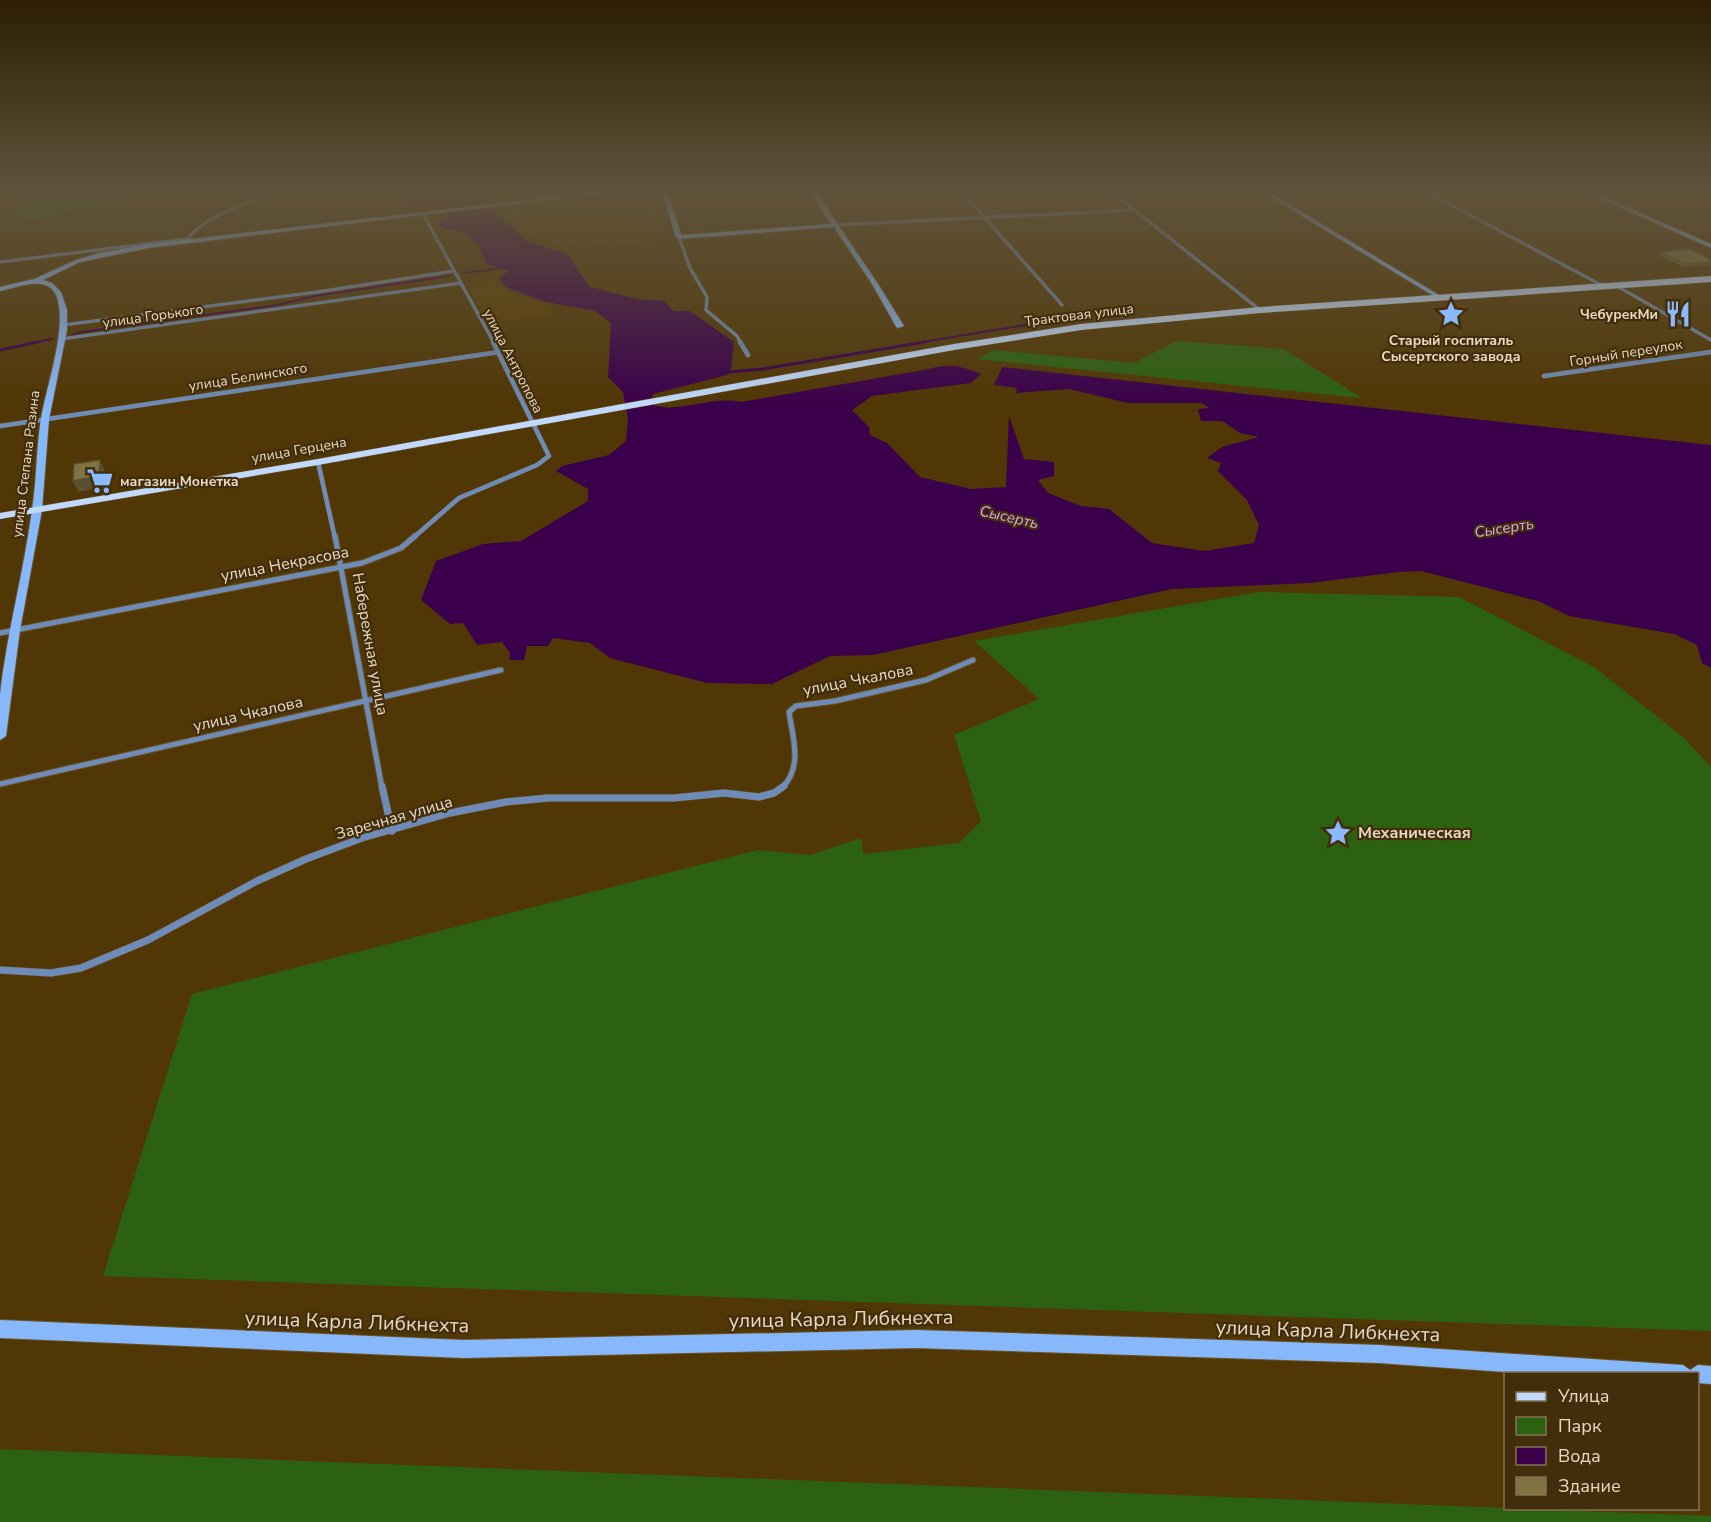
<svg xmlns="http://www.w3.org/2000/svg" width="1711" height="1522" viewBox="0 0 1711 1522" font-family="'Nunito Sans',sans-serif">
<rect width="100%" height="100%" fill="#513706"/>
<g fill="#5c3d00">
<polygon points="649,192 664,240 581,247 549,242 523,231 506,210"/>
<polygon points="491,280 511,293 551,306 553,314 487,323 467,284"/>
</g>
<g fill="#2d6112">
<polygon points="26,192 138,192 96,206 18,222"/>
<polygon points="1176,341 1284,349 1362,398 977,359 993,350 1134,363"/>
<polygon points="1259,592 1459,597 1594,667 1683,737 1711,767 1711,1331 103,1276 192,994 758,850 810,855 861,838 863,854 959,843 981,821 954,735 1039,699 974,641"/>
<polygon points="0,1449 1711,1516 1711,1522 0,1522"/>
</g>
<path fill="#3b004b" d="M416,192H478L486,203L477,204L482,209L497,210L498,215L527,241L567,254L590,287L637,299L664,301L674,311H690L734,342L731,369L727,375L653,394L650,404C677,415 711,395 741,402L929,369C951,363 960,366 981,374L971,383L872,396L852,410L869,427L870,435L887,443L920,477L971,489L1006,487L1009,416L1024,459L1054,462V476L1038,480L1048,493L1081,506L1109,509L1152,543L1204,551L1254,543L1259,525L1247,500L1218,471L1221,463L1207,458L1222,447L1259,437L1240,433L1222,421H1201L1198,409L1209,408L1202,403H1128L1069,389L1016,393L1017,388L994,385L1002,367L1711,445V668L1702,663L1697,645L1674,634L1569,616L1538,601L1421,571L1398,572L1310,583L1172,589L873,655L830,656L772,684L707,683L610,658L590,643L553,638L548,646H527L524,660H509L510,653L502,642L477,645L463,623L450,624L421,600L436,561L483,544L521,541L588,501V489L556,471L562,466L609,455L626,441L628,419L623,392L608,377L611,323L595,311L542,301L506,287L499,278L509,271L487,264C477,242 472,229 445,230L437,223L450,216L435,205L413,207L412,195Z"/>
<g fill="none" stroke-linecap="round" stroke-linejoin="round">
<g stroke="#3b004b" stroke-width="2">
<polyline points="463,273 505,268"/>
<polyline points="70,336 82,332 277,305 315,296 450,276"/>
<polyline points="31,343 52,339"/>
<polyline points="916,343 1081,316"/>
</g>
<g stroke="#3b004b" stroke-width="3">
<polyline points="0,350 38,342"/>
<polyline points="729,372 763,369 925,342"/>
</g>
<g stroke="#6c5428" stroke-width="4">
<g id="street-far3">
<polyline points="962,192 1062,305"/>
<polyline points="1112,192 1260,310"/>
<polyline points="1427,192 1603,286"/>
<polyline points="423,214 494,343"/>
<polyline points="836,225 1134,210"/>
<polyline points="679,237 690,268 707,297 706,310 737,336 741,343"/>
<path d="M187,241C199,217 252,203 276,192"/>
<polyline points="0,262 186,239"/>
<polyline points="1615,285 1711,340"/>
<polyline points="63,325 317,292 454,271"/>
<polyline points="61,339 461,283"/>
</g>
</g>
<g stroke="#6c5428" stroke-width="5">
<g id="street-far2">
<polyline points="740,342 748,355"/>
<polyline points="1544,376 1711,352"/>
<polyline points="0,426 499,352"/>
<polyline points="318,462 335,538"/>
<polyline points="413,538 459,498 537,465 549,456 493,342"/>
</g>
</g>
<g stroke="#6c5428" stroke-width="7">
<g id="street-far1">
<polyline points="335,536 382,788"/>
<polyline points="0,633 362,563 401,548 415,536"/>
<polyline points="0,784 501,670"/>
<path d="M782,788C803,767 793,738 789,712L796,706L835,701L926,680L973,660"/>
</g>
</g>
<g stroke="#6c5428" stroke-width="8">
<g id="street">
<polyline points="382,786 392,831"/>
<polyline points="0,970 51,973 81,968 148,940 257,881 306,859 362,838 450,813 506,802 548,798 674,798 724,793 759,797 774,793 784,786"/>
</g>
</g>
<g stroke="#6c5428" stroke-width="2">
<g id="secondary">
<path d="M598,192H614L149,248L80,262L43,280L52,283L61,292L67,310V330L49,419L42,510L20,630L6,736L0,740C0,725 0,709 0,694C7,632 24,571 32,510C37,479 36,449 41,419C46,387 70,321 55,293C45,275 15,288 0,291V287L34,279L76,260L99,253L149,244Z"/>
<polygon points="662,192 668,192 681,235 831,224 810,192 816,192 878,284 904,326 897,328 872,284 834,227 679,239 676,237"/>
<polygon points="1262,192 1269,192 1442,297 1437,298"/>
<polygon points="1586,192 1593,192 1711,244 1711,248"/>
<polygon points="0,1320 463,1340 916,1330 1379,1345 1683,1365 1690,1370 1698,1365 1711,1366 1711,1384 1698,1383 1698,1374 1534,1374 1379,1363 916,1348 463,1358 0,1338"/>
</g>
</g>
<g stroke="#6c5428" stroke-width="1">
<polygon id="primary" points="1711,276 1711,282 1260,313 1081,330 954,350 318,465 0,519 0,513 318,459 954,344 1081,324 1260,307"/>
</g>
<use href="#street-far3" stroke="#6e8cb7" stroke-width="3"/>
<use href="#street-far2" stroke="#6e8cb7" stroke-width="4.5"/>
<use href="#street-far1" stroke="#6e8cb7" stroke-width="5"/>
<use href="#street" stroke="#6e8cb7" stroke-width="7"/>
<use href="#secondary" fill="#88b8fc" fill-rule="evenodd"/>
<use href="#primary" fill="#c1d9fc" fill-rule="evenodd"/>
</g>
<polygon fill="#6c6338" points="1660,252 1711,260 1684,267 1659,255"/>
<g fill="#58502e">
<polygon points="1711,262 1711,265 1684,267 1685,264"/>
<polygon points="100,460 105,471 104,487 78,492 73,481"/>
</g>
<g fill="#7e7341" stroke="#58502e" stroke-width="1.5">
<polygon points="1690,249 1711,260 1711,262 1685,264 1660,252"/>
<polygon points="100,460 99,476 73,481 74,464"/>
</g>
<linearGradient id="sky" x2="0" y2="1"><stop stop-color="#2d1e03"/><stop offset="0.47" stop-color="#5f533b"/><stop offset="1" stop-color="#5f533b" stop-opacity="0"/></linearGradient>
<rect width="1711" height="405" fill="url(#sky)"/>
<defs>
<g id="sight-bare" transform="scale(2.07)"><path d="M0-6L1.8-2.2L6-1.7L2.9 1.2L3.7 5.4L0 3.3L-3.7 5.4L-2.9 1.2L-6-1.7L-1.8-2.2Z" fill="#8bbafc" stroke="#432e0c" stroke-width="2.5" paint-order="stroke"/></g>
<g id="restaurant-bare" transform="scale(2.07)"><path d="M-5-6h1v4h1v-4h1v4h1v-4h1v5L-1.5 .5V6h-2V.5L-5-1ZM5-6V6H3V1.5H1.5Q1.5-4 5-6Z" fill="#8bbafc" stroke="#432e0c" stroke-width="2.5" paint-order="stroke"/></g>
<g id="supermarket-bare" transform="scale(2.07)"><path d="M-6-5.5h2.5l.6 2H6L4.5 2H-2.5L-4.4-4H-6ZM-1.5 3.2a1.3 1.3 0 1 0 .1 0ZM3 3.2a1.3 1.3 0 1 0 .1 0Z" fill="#8bbafc" stroke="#432e0c" stroke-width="2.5" paint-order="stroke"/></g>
</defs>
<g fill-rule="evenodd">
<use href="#sight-bare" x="1451" y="314"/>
<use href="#restaurant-bare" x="1678" y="314"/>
<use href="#supermarket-bare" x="100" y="481"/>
<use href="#sight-bare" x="1338" y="833"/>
</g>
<g text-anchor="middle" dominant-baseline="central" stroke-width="4.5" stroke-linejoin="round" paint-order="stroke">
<g font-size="14" font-weight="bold" fill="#e8d8c1" stroke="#432e0c" text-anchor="end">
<text x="1658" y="314">ЧебурекМи</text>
<text x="1451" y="340" text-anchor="middle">Старый госпиталь<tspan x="1451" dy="16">Сысертского завода</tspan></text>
<text x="120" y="481" text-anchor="start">магазин Монетка</text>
</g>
<g font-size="14" fill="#e8d8c1" stroke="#432e0c">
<text transform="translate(1079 315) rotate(-7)">Трактовая улица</text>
<text transform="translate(153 316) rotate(-8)">улица Горького</text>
<text transform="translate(1626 353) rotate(-9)">Горный переулок</text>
<text transform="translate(513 361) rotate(63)">улица Антропова</text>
<text transform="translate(248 377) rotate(-9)">улица Белинского</text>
<text transform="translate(299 450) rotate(-10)">улица Герцена</text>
<text transform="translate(26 464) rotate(-83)">улица Степана Разина</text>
</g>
<g font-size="15" font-style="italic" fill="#dda7f0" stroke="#432e0c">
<text transform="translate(1009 517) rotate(13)">Сысерть</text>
<text transform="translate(1504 528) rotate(-9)">Сысерть</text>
</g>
<g font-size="16" fill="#e8d8c1" stroke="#432e0c">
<text transform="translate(285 564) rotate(-11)">улица Некрасова</text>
<text transform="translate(370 644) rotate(80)">Набережная улица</text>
<text transform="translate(858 680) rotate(-11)">улица Чкалова</text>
<text transform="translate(248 714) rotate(-13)">улица Чкалова</text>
<text transform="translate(394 818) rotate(-16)">Заречная улица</text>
</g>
<g font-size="16" font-weight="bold" fill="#e8d8c1" stroke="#432e0c" text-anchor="start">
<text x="1358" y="833">Механическая</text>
</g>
<g font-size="20" fill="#e8d8c1" stroke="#432e0c">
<text transform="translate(841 1319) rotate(-1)">улица Карла Либкнехта</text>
<text transform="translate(357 1322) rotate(2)">улица Карла Либкнехта</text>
<text transform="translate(1328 1331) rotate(2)">улица Карла Либкнехта</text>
</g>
</g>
<rect x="1504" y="1372" width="195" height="138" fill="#432e0c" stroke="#857254" stroke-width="1.5"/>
<rect x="1516" y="1392" width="30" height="9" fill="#c1d9fc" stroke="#857254" stroke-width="1.5"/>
<text x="1558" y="1402" font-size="18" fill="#e8d8c1">Улица</text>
<rect x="1516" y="1417" width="30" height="18" fill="#2d6112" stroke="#857254" stroke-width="1.5"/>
<text x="1558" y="1432" font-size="18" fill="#e8d8c1">Парк</text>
<rect x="1516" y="1447" width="30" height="18" fill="#3b004b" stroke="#857254" stroke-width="1.5"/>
<text x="1558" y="1462" font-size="18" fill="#e8d8c1">Вода</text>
<rect x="1516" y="1477" width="30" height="18" fill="#7e7341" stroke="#857254" stroke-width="1.5"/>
<text x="1558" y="1492" font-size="18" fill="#e8d8c1">Здание</text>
</svg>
